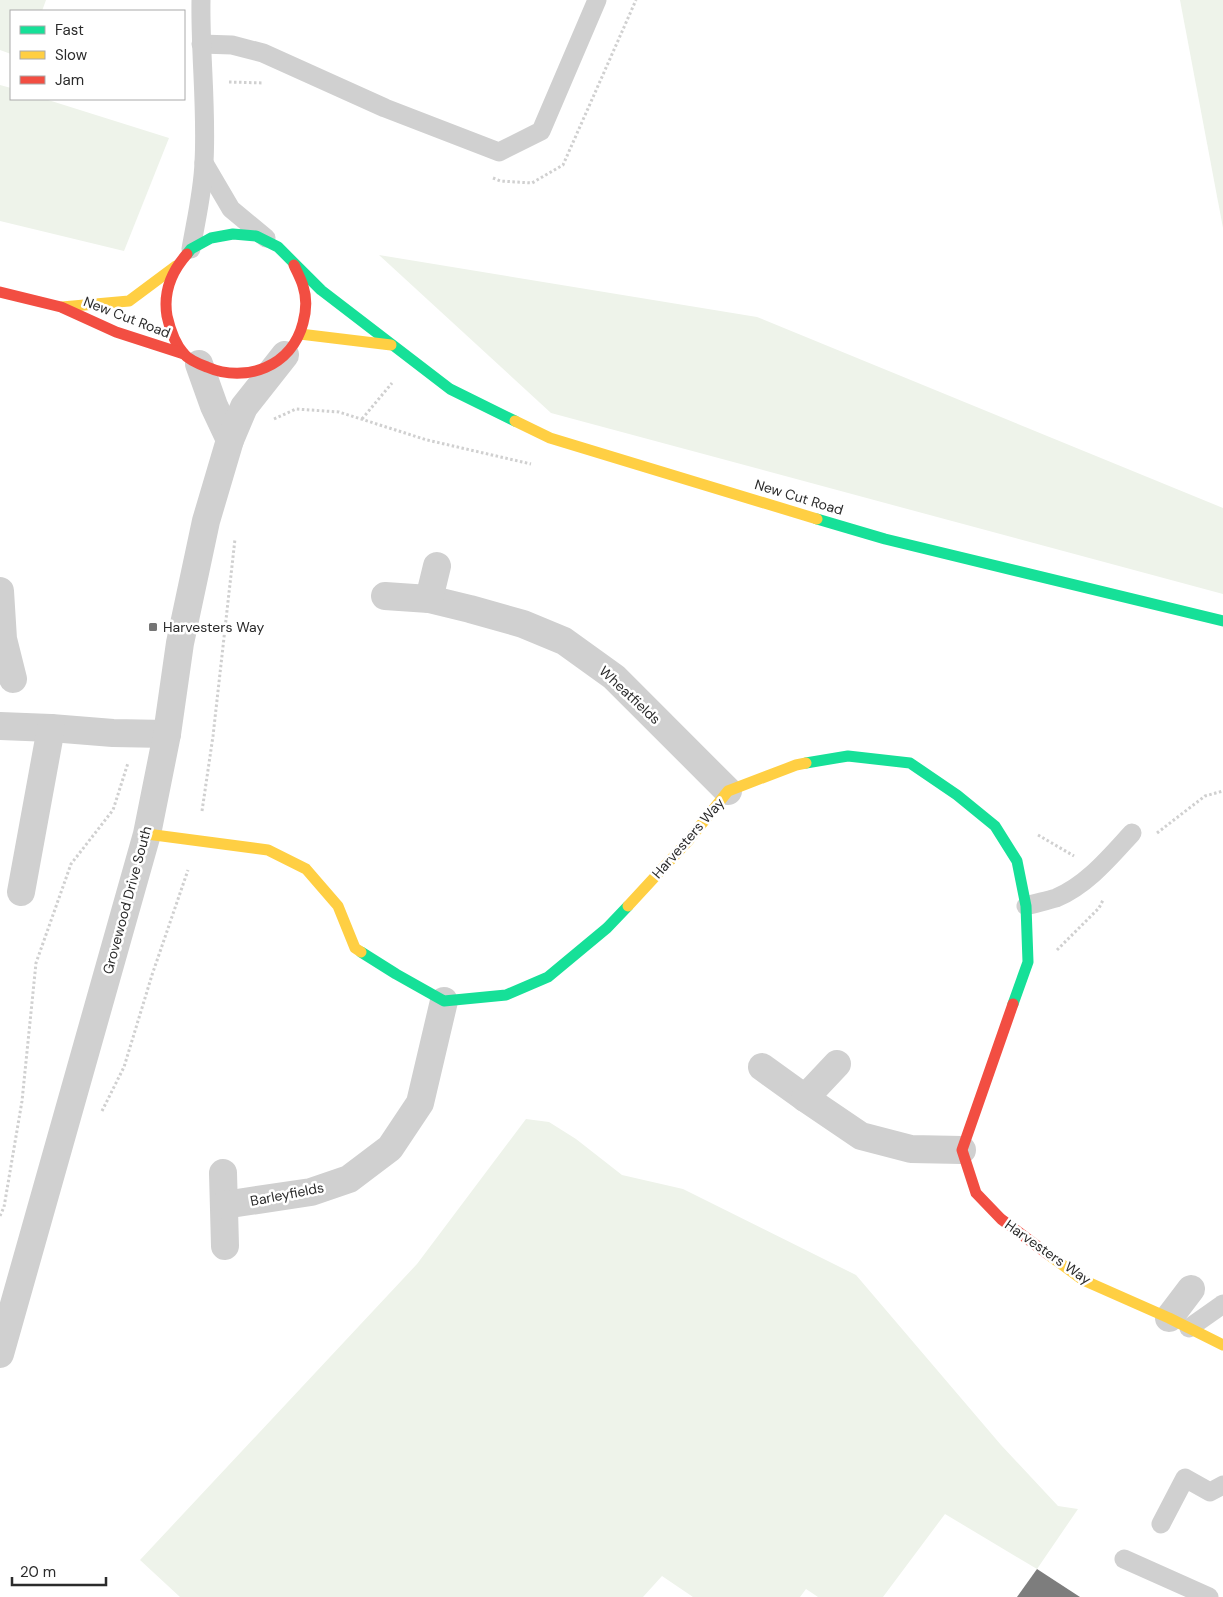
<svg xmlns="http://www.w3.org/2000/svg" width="1223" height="1597" viewBox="0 0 1223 1597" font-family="'DM Sans',sans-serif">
<rect width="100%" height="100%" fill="#fff"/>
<g fill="#eef3ea">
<polygon points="0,0 46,0 42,11 11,11 11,54 0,50"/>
<polygon points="1180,0 1223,0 1223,228"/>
<polygon points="0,85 11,88 11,99 45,99 169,138 124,251 0,221"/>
<polygon points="379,255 757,317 1223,508 1223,594 551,413"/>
<polygon points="526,1119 549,1122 576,1139 622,1175 683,1189 856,1275 1001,1445 1058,1506 1078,1509 1037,1569 945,1514 883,1597 818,1597 806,1589 800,1597 693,1597 662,1576 643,1597 180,1597 140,1560 417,1264"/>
</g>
<polygon fill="#7d7d7d" points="1037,1569 1080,1597 1017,1597"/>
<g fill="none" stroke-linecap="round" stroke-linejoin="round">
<g stroke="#d0d0d0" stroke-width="3" stroke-dasharray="2.5 2.5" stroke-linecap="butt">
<polyline points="229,82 264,83"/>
<polyline points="493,178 500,181 532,183 563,165 636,0"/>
<polyline points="274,419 296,409 339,412 427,440 531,464"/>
<polyline points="362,419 392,383"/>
<polyline points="202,811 213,736 235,539"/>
<polyline points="1157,833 1205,796 1223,791"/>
<polyline points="1038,835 1074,856"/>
<polyline points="1057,950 1099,908 1103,900"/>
<polyline points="102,1111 124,1067 152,975 188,870"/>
<polyline points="0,1216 4,1207 22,1101 36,963 71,864 113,810 128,763"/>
</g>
<g stroke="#d0d0d0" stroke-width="19">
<polyline points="201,44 232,45 263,53 385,108 499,152 541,131 597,0"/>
<polyline points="204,163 231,209 266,238"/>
<path d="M191,249C196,220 203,191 204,162C207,108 200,54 201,0"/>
<path d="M1026,906C1036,903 1046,901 1056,898C1087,885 1110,857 1132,833"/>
<polyline points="1189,1328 1223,1304"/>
<polyline points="1161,1524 1185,1478 1210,1492 1223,1485"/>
<polyline points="1124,1559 1209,1597"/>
</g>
<g stroke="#d0d0d0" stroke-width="28">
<polyline points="199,364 214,406 230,440"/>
<polyline points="0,591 3,639 13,679"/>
<polyline points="385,596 429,599 470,609 523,624 564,641 614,677 728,791"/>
<polyline points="429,599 437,566"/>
<polyline points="0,726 51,728 113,733 167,734"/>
<polyline points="21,892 51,728"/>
<polyline points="762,1067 805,1098 861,1136 911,1149 962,1150"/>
<polyline points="805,1098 837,1064"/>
<polyline points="223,1173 225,1246"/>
<polyline points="224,1205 311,1192 349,1179 390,1148 420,1103 444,1001"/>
<polyline points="1169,1318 1191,1289"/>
<polyline points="0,1354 147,834 167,734 180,643 206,521 230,440 244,407 285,355"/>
</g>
<g stroke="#16e098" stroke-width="11">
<polyline points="187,254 191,249 211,238 233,234 256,236 278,247 321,290 450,389 515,421"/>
<polyline points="817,519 885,539 1223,621"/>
<polyline points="806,763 848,756 910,763 957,795 995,826 1017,861 1026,906 1028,962 1013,1004"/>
<polyline points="361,952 396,974 444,1001 506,995 548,977 607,928 628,906"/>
</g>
<g stroke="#ffcf43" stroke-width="11">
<polyline points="62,307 129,301 176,266"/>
<polyline points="300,334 391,345"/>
<polyline points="515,421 550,438 817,519"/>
<polyline points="147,834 268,850 306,869 338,906 355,948 361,952"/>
<polyline points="628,906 688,841 728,791 796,765 806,763"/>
<polyline points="1049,1255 1083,1280 1169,1318 1223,1345"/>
</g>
<g stroke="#f24e42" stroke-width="11">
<path d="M187,254C171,272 163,292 167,316C170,329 174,343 184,354C189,360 199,364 207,367C246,384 292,366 303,323C306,312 307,298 303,286C301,279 297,272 294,265"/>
<polyline points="0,292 61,307 116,332 184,354"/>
<polyline points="1013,1004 962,1150 976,1193 1001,1219 1049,1255"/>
</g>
</g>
<rect fill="#757575" stroke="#fff" stroke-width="2" x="148" y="622" width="10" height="10" rx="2.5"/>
<g text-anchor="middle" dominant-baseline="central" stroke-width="5" stroke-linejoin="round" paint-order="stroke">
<g font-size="14" fill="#2b2b2b" stroke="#fff">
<text transform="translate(127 317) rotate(21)">New Cut Road</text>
<text transform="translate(799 497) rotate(17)">New Cut Road</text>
<text transform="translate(630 695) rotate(43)">Wheatfields</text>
<text transform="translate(688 838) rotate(-49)">Harvesters Way</text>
<text transform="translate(127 900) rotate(-75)">Grovewood Drive South</text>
<text transform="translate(287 1194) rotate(-11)">Barleyfields</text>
<text transform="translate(1048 1252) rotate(35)">Harvesters Way</text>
</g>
<g font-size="14" fill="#2b2b2b" stroke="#fff" text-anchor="start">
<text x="163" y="627">Harvesters Way</text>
</g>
</g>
<rect x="10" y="10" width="175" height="90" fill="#ffffff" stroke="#aaaaaa"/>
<rect x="20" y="26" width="25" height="8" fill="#16e098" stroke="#aaaaaa"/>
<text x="55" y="35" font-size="15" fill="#2b2b2b">Fast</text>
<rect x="20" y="51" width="25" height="8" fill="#ffcf43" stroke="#aaaaaa"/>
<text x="55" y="60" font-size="15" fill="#2b2b2b">Slow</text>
<rect x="20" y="76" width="25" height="8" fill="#f24e42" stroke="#aaaaaa"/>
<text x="55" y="85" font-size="15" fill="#2b2b2b">Jam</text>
<path d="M12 1577v8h94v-8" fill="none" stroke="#2b2b2b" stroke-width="2.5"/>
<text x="20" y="1577" font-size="15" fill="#2b2b2b" stroke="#ffffff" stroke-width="4" paint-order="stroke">20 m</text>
</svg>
